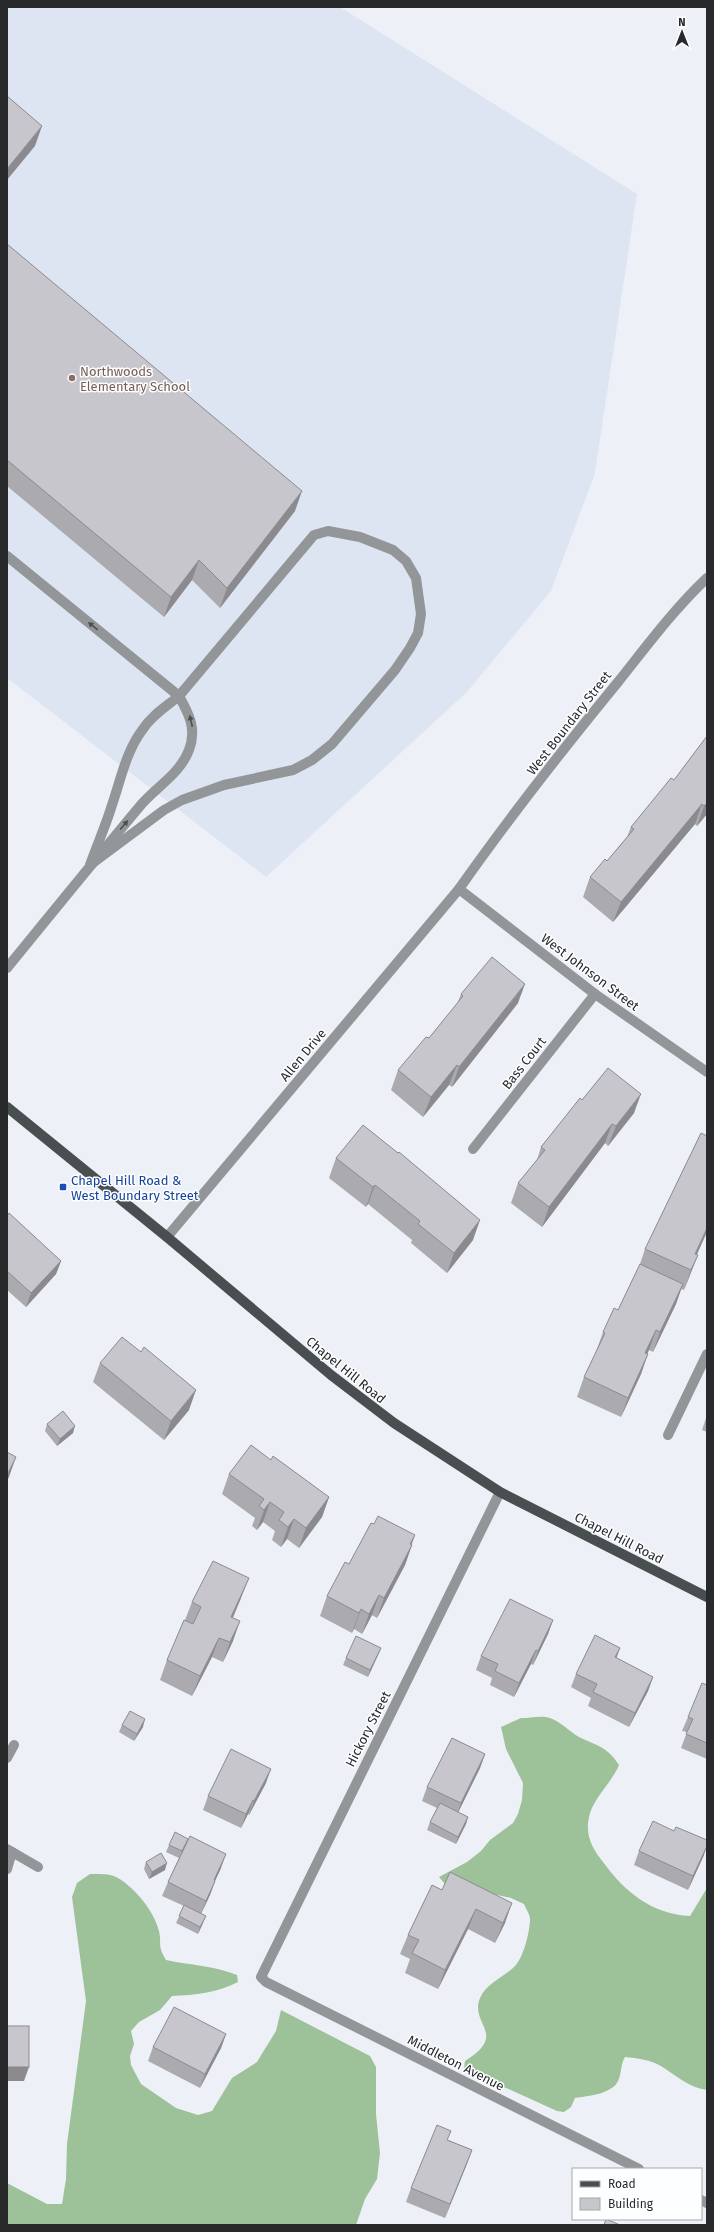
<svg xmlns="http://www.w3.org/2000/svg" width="714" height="2232" viewBox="0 0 714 2232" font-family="'Fira Sans',sans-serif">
<rect width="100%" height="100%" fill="#edf1f7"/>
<polygon fill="#dee5f2" points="7,7 340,7 637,194 595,473 551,591 467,692 266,877 7,678"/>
<g fill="#9dc198">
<path d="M521,1718C530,1718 542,1715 550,1718C561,1722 569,1731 579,1737C597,1746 607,1746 619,1765C612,1782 592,1800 589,1817C585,1835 592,1848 603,1862C624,1891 651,1914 690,1916L707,1888V2090C690,2088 675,2075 661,2066C651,2060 637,2058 625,2057C620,2065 622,2073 618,2081C612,2094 588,2096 575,2098L571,2107L564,2112L557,2111L464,2069L465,2061C509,2034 469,2024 480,1998C487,1982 505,1977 516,1965C524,1955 529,1934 530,1921C531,1916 526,1909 524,1904L511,1898L445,1884L439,1877L467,1862L481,1851L490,1840L513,1823L518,1814L522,1800L523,1783L506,1749L501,1727Z"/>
<path d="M90,1874C98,1874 111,1873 118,1878C135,1888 154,1911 159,1931C162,1945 157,1945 166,1960C189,1965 215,1966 237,1975L238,1982C216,1993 196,1995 172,1996L160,2010L139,2022L131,2031L134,2044L130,2056L131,2065L141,2084L176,2108L198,2115L212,2111L232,2078L257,2062L263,2052L276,2031L281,2010L370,2056L376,2067V2114L380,2153L377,2179L365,2199L356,2225H7V2183L47,2204H62L66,2179L67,2144L86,2001L72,1897L77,1883Z"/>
</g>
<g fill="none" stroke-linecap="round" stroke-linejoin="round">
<g stroke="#939698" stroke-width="10">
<path d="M328,531L360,537L393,550L406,561L416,578L421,614L418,633L410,648L395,670L332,744L312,760L293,770L224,785L182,800L164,810L90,865C97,845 106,825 112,805C121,779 126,751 143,729C152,715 167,706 179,696L314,535Z"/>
<path d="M7,556L179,696C189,714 197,729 189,750C180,774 156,787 140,806C95,860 51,914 7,968"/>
<polyline points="459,889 595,994 707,1072"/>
<polyline points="473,1149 595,994"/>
<path d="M167,1237L459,889C509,818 563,749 618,682C646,647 674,609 707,578"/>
<polyline points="668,1435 707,1354"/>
<polyline points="500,1492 261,1977 266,1982 639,2169"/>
<polyline points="7,1758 14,1745"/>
<polyline points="7,1849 38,1867"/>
<polyline points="7,1869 12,1852"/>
<polyline points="701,2200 707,2203"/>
</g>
<polyline stroke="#494e50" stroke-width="10" points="7,1107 167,1237 331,1375 394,1423 500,1492 707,1597"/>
</g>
<g fill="#aaaaaf">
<polygon points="7,244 295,511 220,608 192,580 164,617 7,486"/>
<polygon points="707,736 707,814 697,826 695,824 613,922 583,897 590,877 607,861 627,837 631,827 674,780"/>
<polygon points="461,994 518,1003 452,1087 449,1085 423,1117 391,1090 398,1070 429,1038 457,1004"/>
<polygon points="582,1100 634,1113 608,1146 605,1143 542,1227 511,1203 518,1183 537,1160 541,1147"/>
<polygon points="336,1158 473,1240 447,1273 411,1243 412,1240 368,1204 366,1207 329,1178"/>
<polygon points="7,1216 61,1261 56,1274 26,1307 7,1290"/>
<polygon points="645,1249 697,1255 690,1275 684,1290 681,1289 676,1304 653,1352 649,1350 647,1354 641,1374 621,1417 577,1397 584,1377 596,1352 603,1332 618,1310 640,1264"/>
<polygon points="100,1363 189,1410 164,1440 93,1382"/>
<polygon points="707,1415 707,1432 702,1430"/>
<polygon points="47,1424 73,1433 57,1446 45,1431"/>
<polygon points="271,1460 329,1497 322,1517 299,1548 287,1539 281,1547 272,1540 275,1531 263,1522 257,1530 252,1526 255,1518 222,1494 229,1474"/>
<polygon points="415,1535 405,1565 377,1618 372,1615 362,1634 354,1629 352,1633 320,1616 327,1596 349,1564"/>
<polygon points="241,1598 233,1618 233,1641 223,1662 212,1657 192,1696 160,1680 167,1660 185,1620 192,1602"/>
<polygon points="553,1620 548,1634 533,1665 531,1664 514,1697 490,1685 492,1678 476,1670 481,1656"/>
<polygon points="381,1648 378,1655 368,1677 343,1665 346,1658"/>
<polygon points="620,1648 616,1658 653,1677 648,1691 629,1727 588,1706 591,1698 571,1687 576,1674"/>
<polygon points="707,1685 707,1759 681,1748 687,1732 682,1731 688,1717"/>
<polygon points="122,1725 143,1727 134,1741 119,1732"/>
<polygon points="485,1754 480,1768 458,1812 468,1817 466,1824 456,1844 427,1830 430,1822 437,1808 422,1801 427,1787"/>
<polygon points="266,1783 249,1815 248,1814 241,1828 203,1810 208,1796"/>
<polygon points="674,1831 704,1855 688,1890 634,1865 639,1851"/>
<polygon points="188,1839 186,1844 221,1868 215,1881 210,1895 201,1914 203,1923 198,1934 176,1923 184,1906 162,1896 168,1882 179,1858 166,1852 169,1845"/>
<polygon points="146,1862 165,1870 149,1879 144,1869"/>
<polygon points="432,1885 505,1923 495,1943 468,1929 438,1989 405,1973 410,1959 400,1954 408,1935"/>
<polygon points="226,2034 221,2048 200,2088 148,2061 153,2047"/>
<polygon points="448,2140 472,2150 445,2218 406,2202 411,2188"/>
</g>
<g fill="#8b8b8f">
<polygon points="42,126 35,146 7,180 7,169"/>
<polygon points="302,491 295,511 220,608 227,588"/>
<polygon points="199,560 192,580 164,617 171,597"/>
<polygon points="707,803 707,814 697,826 704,806"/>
<polygon points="702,804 695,824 613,922 621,902"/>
<polygon points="525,984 518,1003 452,1087 459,1067"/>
<polygon points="457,1065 449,1085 423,1117 431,1097"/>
<polygon points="641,1094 634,1113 608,1146 616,1126"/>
<polygon points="612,1124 605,1143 542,1227 549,1207"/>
<polygon points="375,1185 368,1204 366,1207 373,1187"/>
<polygon points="480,1220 473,1240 447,1273 454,1253"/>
<polygon points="707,1228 707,1232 690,1270 695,1254"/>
<polygon points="698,1255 684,1290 691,1270"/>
<polygon points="61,1261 56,1274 26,1307 31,1293"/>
<polygon points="683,1284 676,1304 653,1352 660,1332"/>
<polygon points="656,1330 649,1350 638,1373 645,1353"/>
<polygon points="648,1354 641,1374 621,1417 628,1398"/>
<polygon points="196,1390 189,1410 164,1440 171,1421"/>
<polygon points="75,1426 73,1433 57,1446 60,1439"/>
<polygon points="16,1457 9,1477 7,1481 7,1475"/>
<polygon points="329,1497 322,1517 299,1548 306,1528"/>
<polygon points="270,1502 263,1522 257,1530 264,1510"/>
<polygon points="294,1519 287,1539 281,1547 288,1527"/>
<polygon points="415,1535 409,1550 412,1545 405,1565 377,1618 384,1598"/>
<polygon points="249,1578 241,1598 224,1637 231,1617"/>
<polygon points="379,1595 372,1615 362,1634 369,1614"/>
<polygon points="361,1609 354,1629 352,1633 359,1613"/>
<polygon points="553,1620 548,1634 533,1665 538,1651"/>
<polygon points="240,1621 233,1641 223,1662 230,1642"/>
<polygon points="219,1638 212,1657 192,1696 200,1676"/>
<polygon points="381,1648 378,1655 368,1677 370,1670"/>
<polygon points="620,1648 615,1662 615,1657"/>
<polygon points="536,1650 531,1664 514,1697 519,1683"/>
<polygon points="653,1677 648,1691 629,1727 635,1713"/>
<polygon points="145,1719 143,1727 134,1741 137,1734"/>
<polygon points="485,1754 480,1768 456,1817 461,1803"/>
<polygon points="271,1769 266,1783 249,1815 254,1801"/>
<polygon points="253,1800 248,1814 241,1828 246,1814"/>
<polygon points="468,1817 466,1824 456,1844 458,1837"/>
<polygon points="707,1846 704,1855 688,1890 693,1876"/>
<polygon points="226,1854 221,1868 209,1894 214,1880"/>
<polygon points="167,1863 165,1870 149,1879 152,1872"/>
<polygon points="215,1881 210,1895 201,1914 206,1901"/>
<polygon points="512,1903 505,1923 495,1943 503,1923"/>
<polygon points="476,1909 468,1929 438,1989 445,1970"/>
<polygon points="206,1916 203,1923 198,1934 200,1927"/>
<polygon points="226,2034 221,2048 200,2088 205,2074"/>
<polygon points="7,2067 29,2067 24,2081 7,2081"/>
<polygon points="472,2150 467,2164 445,2218 450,2204"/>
</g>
<g fill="#c6c6cc" stroke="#8b8b8f">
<polygon points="7,96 42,126 7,169"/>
<polygon points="7,244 302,491 227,588 199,560 171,597 7,460"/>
<polygon points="707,736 707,803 704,806 702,804 621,902 590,877 605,859 607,861 634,829 631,827 671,778 674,780"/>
<polygon points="492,957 525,984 459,1067 457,1065 431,1097 398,1070 426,1037 429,1038 463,996 461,994"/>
<polygon points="608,1068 641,1094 616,1126 612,1124 549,1207 518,1183 545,1150 541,1147 580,1098 582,1100"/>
<polygon points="363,1125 398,1153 399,1152 480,1220 454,1253 418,1224 420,1221 375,1185 373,1187 336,1158"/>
<polygon points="701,1133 707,1136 707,1228 695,1254 698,1255 691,1270 645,1249"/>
<polygon points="9,1213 61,1261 31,1293 7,1271 7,1216"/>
<polygon points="640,1264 683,1284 660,1332 656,1330 645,1353 648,1354 628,1398 584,1377 605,1333 603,1332 614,1308 618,1310"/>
<polygon points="122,1337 141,1352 144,1347 196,1390 171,1421 100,1363"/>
<polygon points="63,1411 75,1426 60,1439 47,1424"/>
<polygon points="251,1445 271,1460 273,1456 329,1497 306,1528 294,1519 288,1527 279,1520 284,1512 270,1502 264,1510 259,1506 264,1499 229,1474"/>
<polygon points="7,1452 16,1457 7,1475"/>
<polygon points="378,1516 415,1535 410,1544 412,1545 384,1598 379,1595 369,1614 361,1609 359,1613 327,1596 345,1562 349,1564 371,1523 374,1524"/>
<polygon points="213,1561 249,1578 231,1617 240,1621 230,1642 219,1638 200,1676 167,1660 184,1620 193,1624 201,1607 192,1602"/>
<polygon points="510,1599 553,1620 538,1651 536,1650 519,1683 495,1671 498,1664 481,1656"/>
<polygon points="595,1635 620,1648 615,1657 653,1677 635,1713 593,1692 597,1684 576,1674"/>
<polygon points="356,1636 381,1648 370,1670 346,1658"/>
<polygon points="702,1683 707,1685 707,1743 686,1734 693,1719 688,1717"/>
<polygon points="130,1711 145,1719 137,1734 122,1725"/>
<polygon points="452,1738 485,1754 461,1803 427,1787"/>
<polygon points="231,1749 271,1769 254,1801 253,1800 246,1814 208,1796"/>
<polygon points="440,1803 468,1817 458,1837 430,1822"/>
<polygon points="653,1821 674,1831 676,1827 707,1840 707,1846 693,1876 639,1851"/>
<polygon points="175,1832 188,1839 182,1851 169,1845"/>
<polygon points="190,1836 226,1854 214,1880 215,1881 206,1901 168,1882"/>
<polygon points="161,1853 167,1863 152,1872 146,1862"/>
<polygon points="450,1872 512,1903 503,1923 476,1909 445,1970 412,1953 419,1940 408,1935 432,1885 442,1890"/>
<polygon points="184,1905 206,1916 200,1927 179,1916"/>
<polygon points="174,2007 226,2034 205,2074 153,2047"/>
<rect x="7" y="2026" width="22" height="41"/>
<polygon points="437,2125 451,2131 447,2140 472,2150 450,2204 411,2188"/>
<polygon points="606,2219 620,2225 604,2225"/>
</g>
<defs><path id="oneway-solid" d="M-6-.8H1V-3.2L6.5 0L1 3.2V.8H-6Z"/></defs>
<g fill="#4d4f51">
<use href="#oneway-solid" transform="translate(93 626) rotate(-141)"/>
<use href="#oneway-solid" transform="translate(191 721) rotate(-103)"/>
<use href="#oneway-solid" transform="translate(124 825) rotate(-49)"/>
</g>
<circle fill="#8d6e63" stroke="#fdfeff" stroke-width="1.5" cx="72" cy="378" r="4"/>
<rect fill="#1a4fb4" stroke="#fdfeff" stroke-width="1.5" x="59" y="1183" width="8" height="8" rx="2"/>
<g text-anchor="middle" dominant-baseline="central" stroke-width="3" stroke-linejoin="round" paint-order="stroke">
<g font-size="13" fill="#785e54" stroke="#fdfeff" text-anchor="start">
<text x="80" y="371">Northwoods<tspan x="80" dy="15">Elementary School</tspan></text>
</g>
<g font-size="13" fill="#28292b" stroke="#fdfeff">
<text transform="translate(569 723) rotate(-52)">West Boundary Street</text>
<text transform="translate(590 972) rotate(37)">West Johnson Street</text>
<text transform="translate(303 1055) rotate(-50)">Allen Drive</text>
<text transform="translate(524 1063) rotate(-52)">Bass Court</text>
<text transform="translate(346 1370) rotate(39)">Chapel Hill Road</text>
<text transform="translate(619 1538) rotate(27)">Chapel Hill Road</text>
<text transform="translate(368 1729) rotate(-63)">Hickory Street</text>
<text transform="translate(456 2063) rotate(27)">Middleton Avenue</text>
</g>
<g font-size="13" fill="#164399" stroke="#fdfeff" text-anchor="start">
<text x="71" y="1180">Chapel Hill Road &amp;<tspan x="71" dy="15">West Boundary Street</tspan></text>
</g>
</g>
<rect width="714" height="2232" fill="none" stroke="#28292b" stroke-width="16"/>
<rect x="572" y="2168" width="130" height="52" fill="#fdfeff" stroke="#a8a9aa"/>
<rect x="580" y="2181" width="20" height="6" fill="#494e50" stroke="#a8a9aa"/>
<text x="608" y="2188" font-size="12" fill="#28292b">Road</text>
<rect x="580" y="2198" width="20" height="12" fill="#c6c6cc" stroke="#a8a9aa"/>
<text x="608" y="2208" font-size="12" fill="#28292b">Building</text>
<g transform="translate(682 32)" stroke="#fdfeff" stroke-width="3" paint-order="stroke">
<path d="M0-3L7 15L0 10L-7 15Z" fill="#28292b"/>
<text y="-6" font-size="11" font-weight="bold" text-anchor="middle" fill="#28292b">N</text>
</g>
</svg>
